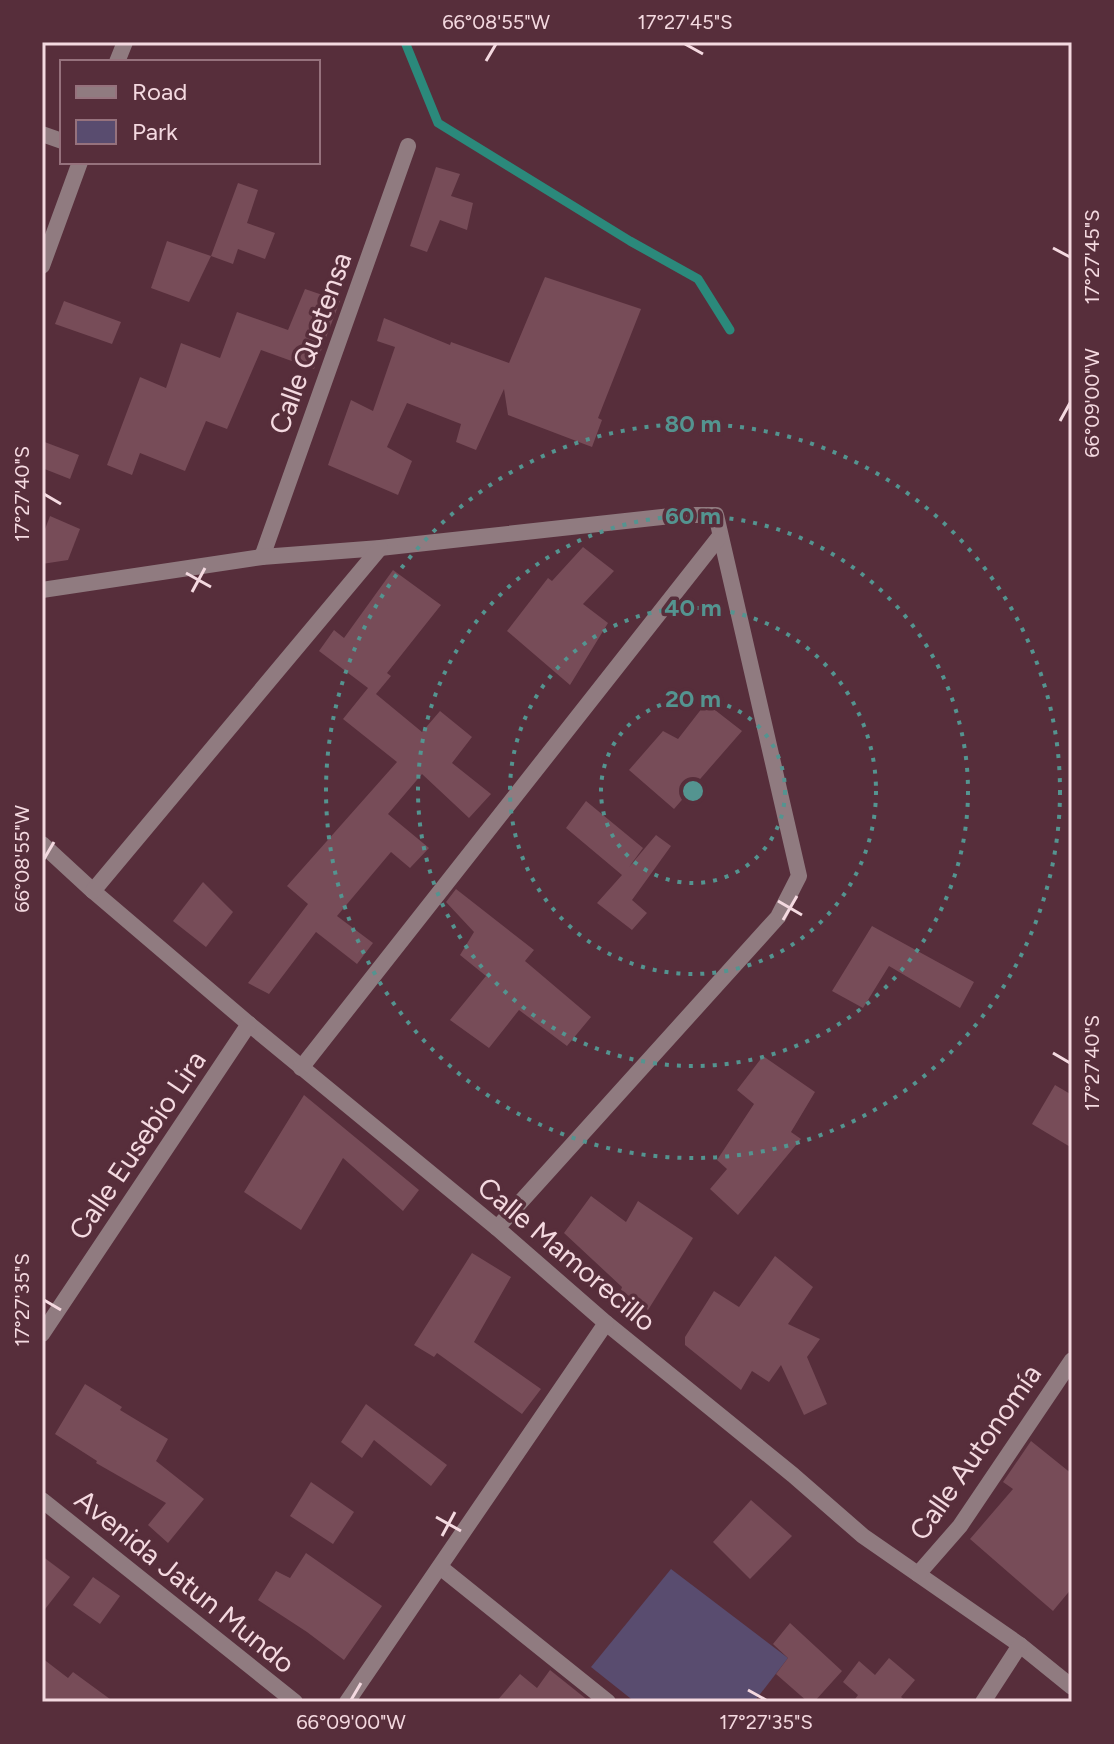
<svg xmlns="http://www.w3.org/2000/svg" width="1114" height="1744" viewBox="0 0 1114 1744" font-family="Figtree,sans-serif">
<rect width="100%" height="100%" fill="#572e3b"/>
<polygon fill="#594c6f" points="671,1569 788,1658 754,1702 635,1702 591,1667"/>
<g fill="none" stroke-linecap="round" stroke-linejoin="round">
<polyline stroke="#2b897b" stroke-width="9" points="405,42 438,123 630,241 698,279 730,330"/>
</g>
<g fill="#774c58">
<polygon points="436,167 460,174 451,196 473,203 467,230 440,220 427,252 410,246"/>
<polygon points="238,183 258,190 247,223 275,233 265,259 238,249 233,264 211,256"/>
<polygon points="167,241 211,256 189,302 151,288"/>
<polygon points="545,277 641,309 598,418 602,420 592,447 508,415 504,389 476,450 456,442 461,424 407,403 387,447 412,461 398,495 328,465 351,400 373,411 395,347 377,341 384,318 450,345 451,342 509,363"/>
<polygon points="305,289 340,301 314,369 261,350 227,429 206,421 185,471 140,453 132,475 107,465 140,377 166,388 181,343 220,358 237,312 288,330"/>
<polygon points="64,301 121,322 112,344 55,324"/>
<polygon points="42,441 79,455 70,479 42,468"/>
<polygon points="50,516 80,529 68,560 42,564 42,537"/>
<polygon points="583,547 614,571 583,604 608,623 570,685 507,631 548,578 552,581"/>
<polygon points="393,570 441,605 387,673 391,676 376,694 422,732 440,711 472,737 452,763 491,794 469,818 422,774 388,814 429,848 410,868 391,852 337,916 373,943 357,964 316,932 269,994 248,983 308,904 287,886 397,762 343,719 368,688 319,651 334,630 344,638"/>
<polygon points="706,703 742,731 674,809 629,770 663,731 678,739"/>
<polygon points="586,801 643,848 629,867 656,835 671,846 632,900 647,913 632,930 597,903 622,875 566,828"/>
<polygon points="203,882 233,912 206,947 173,921"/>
<polygon points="456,889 534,950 525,961 591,1017 567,1046 519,1010 489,1048 450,1020 486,976 460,955 474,932 446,902"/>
<polygon points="872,926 974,982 960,1008 889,966 863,1008 832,991"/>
<polygon points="763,1056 815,1092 791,1132 801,1139 738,1215 710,1189 727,1169 717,1160 754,1104 737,1090"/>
<polygon points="1055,1085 1072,1095 1072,1148 1032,1124"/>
<polygon points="304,1095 419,1190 403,1211 343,1158 301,1230 244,1192"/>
<polygon points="591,1196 626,1222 638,1201 693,1238 648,1310 621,1290 622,1287 564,1233"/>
<polygon points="472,1253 511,1277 474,1342 541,1389 522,1414 437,1353 434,1357 414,1345"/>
<polygon points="775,1256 813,1287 788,1324 820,1339 807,1357 827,1404 804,1415 781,1365 769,1382 752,1371 741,1390 685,1345 685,1337 714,1291 739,1307"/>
<polygon points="85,1384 122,1407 120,1410 168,1439 156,1461 204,1499 168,1543 148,1525 166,1503 96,1463 97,1461 55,1434"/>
<polygon points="366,1404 447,1465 431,1486 374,1440 362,1458 341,1442"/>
<polygon points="1031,1441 1072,1474 1072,1588 1053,1611 970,1539 1013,1489 1003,1482"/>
<polygon points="311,1482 354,1512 333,1544 290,1516"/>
<polygon points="751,1500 792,1536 750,1579 713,1542"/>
<polygon points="306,1553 382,1606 344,1660 307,1632 258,1600 276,1571 290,1578"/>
<polygon points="42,1556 70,1577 42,1613"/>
<polygon points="93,1577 120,1596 100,1624 73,1605"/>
<polygon points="790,1623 842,1671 814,1702 808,1702 776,1674 788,1658 773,1644"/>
<polygon points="42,1658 68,1678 73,1672 114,1702 42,1702"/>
<polygon points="889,1658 915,1680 901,1697 907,1702 853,1702 858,1695 843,1682 859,1661 875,1675"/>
<polygon points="550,1670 590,1702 496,1702 520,1674 537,1688"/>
</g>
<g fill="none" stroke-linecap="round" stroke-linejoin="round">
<g stroke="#907b80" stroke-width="16">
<polyline points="117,62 125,42"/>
<polyline points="42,134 62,141"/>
<polyline points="42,266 80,162"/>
<polyline points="262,557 408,146"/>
<polyline points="42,590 262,557 380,548 680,515 716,515 799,876 778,917 497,1228"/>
<polyline points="42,844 93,891 249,1024 497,1228 606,1323 793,1475 863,1536 1020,1645 1072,1687"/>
<polyline points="93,891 380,548"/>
<polyline points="301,1068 720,536"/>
<polyline points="42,1334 249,1024"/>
<polyline points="42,1500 295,1702"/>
<polyline points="440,1567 608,1702"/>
<polyline points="918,1574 960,1526 1072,1360"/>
<polyline points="347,1702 606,1323"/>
<polyline points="983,1702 1020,1645"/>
</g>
</g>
<path fill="none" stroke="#f4d9e0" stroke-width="3" d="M685,44L703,54M486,61L496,44M1053,248L1070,257M1060,421L1070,403M44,494L61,504M186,573L211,587M192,592L205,568M44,859L54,842M778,901L802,915M783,920L797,896M1053,1053L1070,1063M44,1300L61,1310M436,1517L461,1531M442,1536L455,1512M748,1690L766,1700M351,1700L361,1683"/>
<g fill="none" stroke="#549490" stroke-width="4" stroke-dasharray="4 8">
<circle cx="693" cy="791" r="92"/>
<circle cx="693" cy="791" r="183"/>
<circle cx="693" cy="791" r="275"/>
<circle cx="693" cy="791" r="367"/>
</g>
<g text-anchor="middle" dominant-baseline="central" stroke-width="7" stroke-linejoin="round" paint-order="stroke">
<g font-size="28" fill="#f4d9e0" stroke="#572e3b">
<text transform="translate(310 343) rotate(-70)">Calle Quetensa</text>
<text transform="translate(137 1145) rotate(-56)">Calle Eusebio Lira</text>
<text transform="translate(567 1254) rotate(40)">Calle Mamorecillo</text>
<text transform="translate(975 1452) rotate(-55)">Calle Autonomía</text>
<text transform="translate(185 1581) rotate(39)">Avenida Jatun Mundo</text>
</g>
</g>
<circle cx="693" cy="791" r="12" fill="#549490" stroke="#572e3b" stroke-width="4"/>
<g font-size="24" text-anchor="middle" font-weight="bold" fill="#549490" stroke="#572e3b" stroke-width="7" stroke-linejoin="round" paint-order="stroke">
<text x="693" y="432">80 m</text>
<text x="693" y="524">60 m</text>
<text x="693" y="616">40 m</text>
<text x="693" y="707">20 m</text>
</g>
<rect width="1114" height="1744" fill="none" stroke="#572e3b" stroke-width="88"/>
<rect x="60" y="60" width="260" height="104" fill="#572e3b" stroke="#96727d" stroke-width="2"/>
<rect x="76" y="86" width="40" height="12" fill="#907b80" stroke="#96727d" stroke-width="2"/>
<text x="132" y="100" font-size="24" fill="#f4d9e0">Road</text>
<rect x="76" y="120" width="40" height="24" fill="#594c6f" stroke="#96727d" stroke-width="2"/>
<text x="132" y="140" font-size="24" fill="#f4d9e0">Park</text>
<rect x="44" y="44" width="1026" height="1656" fill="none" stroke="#f4d9e0" stroke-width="3"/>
<g font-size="20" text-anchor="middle" fill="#f4d9e0">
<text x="496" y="29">66°08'55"W</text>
<text x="685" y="29">17°27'45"S</text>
<text transform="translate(1092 257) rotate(-90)" y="7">17°27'45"S</text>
<text transform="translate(1092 403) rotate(-90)" y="7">66°09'00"W</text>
<text transform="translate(22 494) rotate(-90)" y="7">17°27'40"S</text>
<text transform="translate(22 859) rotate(-90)" y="7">66°08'55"W</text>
<text transform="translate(1092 1063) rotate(-90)" y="7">17°27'40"S</text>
<text transform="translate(22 1300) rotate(-90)" y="7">17°27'35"S</text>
<text x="351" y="1729">66°09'00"W</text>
<text x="766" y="1729">17°27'35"S</text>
</g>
</svg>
